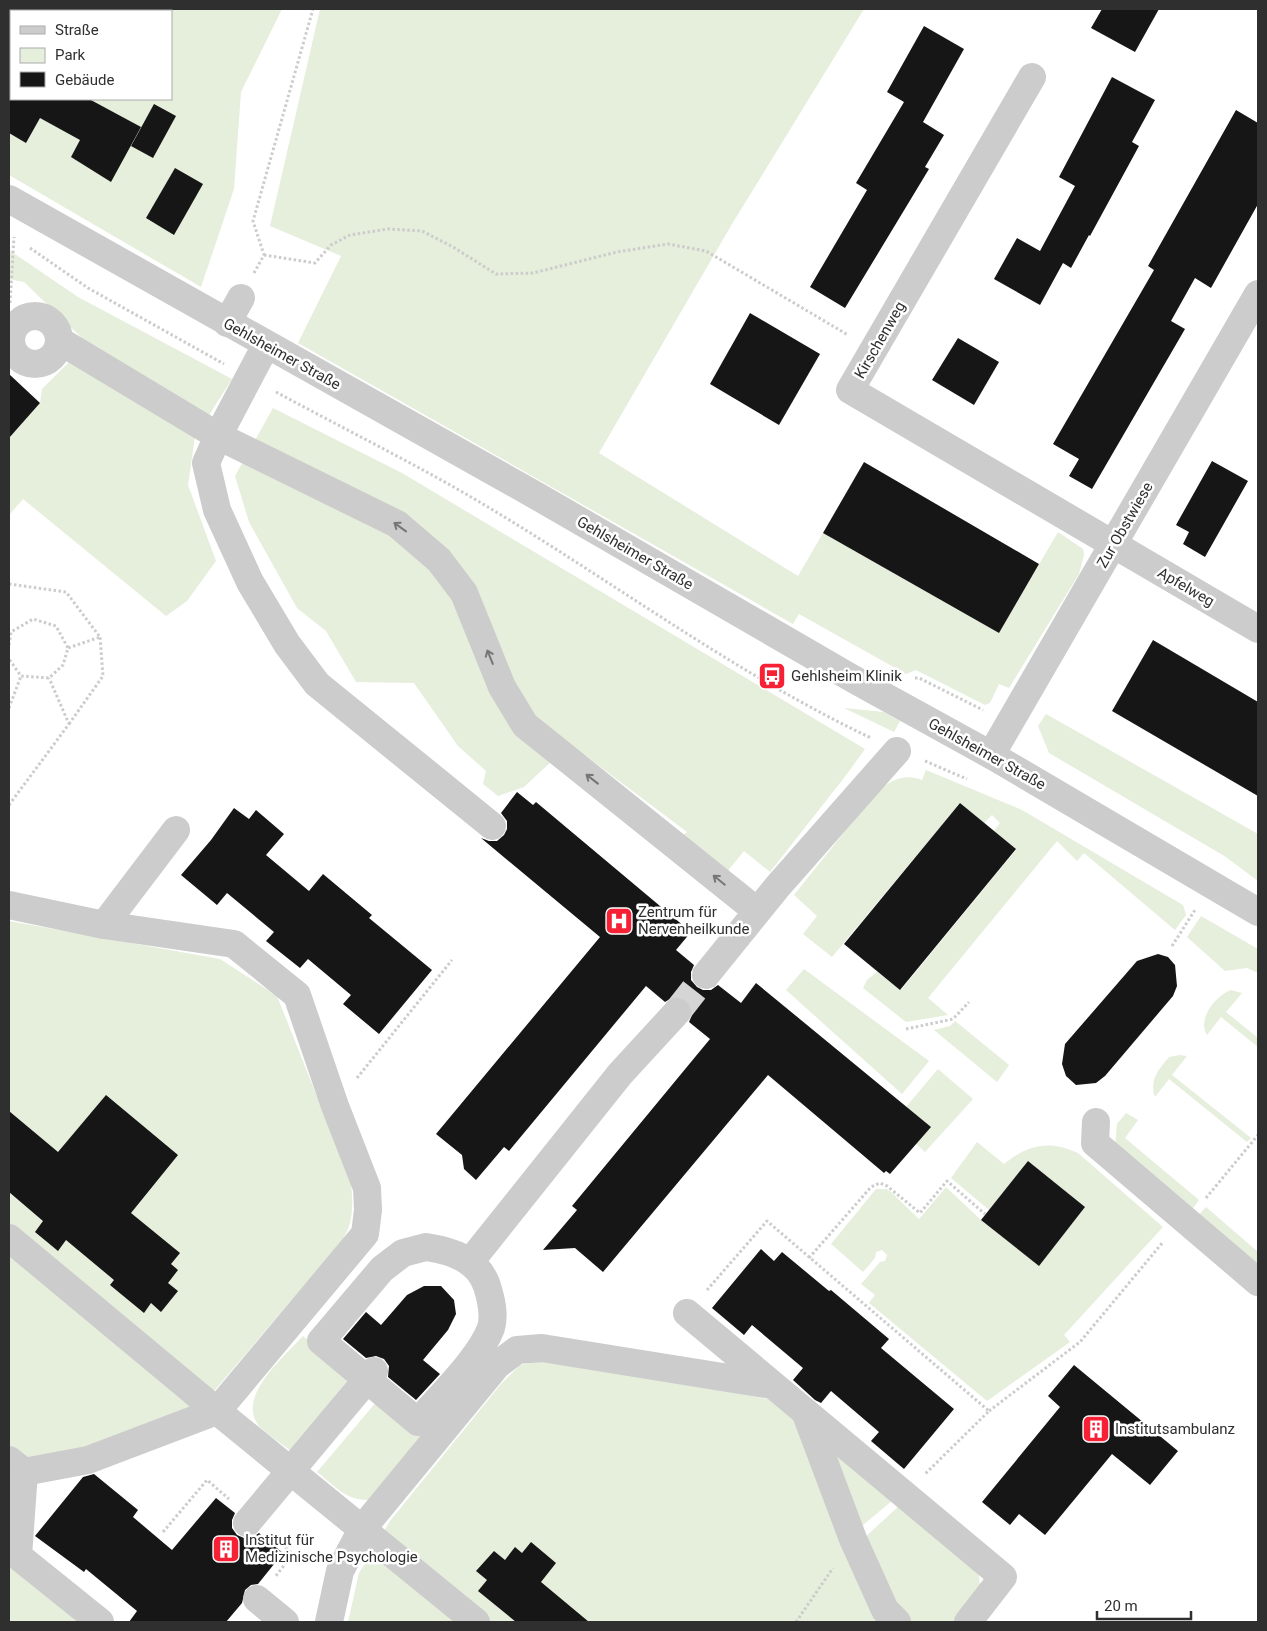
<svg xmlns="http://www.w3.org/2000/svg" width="1267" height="1631" viewBox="0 0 1267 1631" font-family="Roboto,sans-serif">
<rect width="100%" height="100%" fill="#fff"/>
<g fill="#e6eedc" fill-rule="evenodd">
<path d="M9,9H282L241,92L234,189L201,287L9,175ZM11,11H171V99H11Z"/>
<polygon points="320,9 864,9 732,224 599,453 798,576 823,533 999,633 1058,532 1083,549 1084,555 1079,574 1009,688 999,684 990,703 985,705 916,670 906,674 799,614 793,624 298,343 341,256 270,226"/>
<polygon points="9,250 78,297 232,379 195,437 188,485 216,561 187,601 166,616 23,499 9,515 9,438 40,403 42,389 67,364 84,340 24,282 9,279"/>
<polygon points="273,408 402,473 865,749 847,774 770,872 744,851 726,873 682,836 687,832 570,744 524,787 498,796 483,784 486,771 458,746 414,683 356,682 326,631 297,608 249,522 235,476"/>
<polygon points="844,708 884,712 900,721 894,732"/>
<polygon points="1046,714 1258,834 1258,881 1226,857 1049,753 1038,726"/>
<path d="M926,770L1022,810L1183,905L1186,915L1175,930L1084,853L1077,861L1057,841L928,998L948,1015L906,1022L863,988L867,980L877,972L901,990L1016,850L994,831L1000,823L992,815L984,823L960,803L832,957L803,934L817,916L794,895L874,795C887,782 903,772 922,780Z"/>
<polygon points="1201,916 1258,949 1258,973 1247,968 1225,971 1187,937"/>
<path d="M9,921L220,959L277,996L351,1182C353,1206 354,1222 341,1242L202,1405L73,1454L9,1467Z"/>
<polygon points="804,969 929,1061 902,1094 786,990"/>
<path d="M1231,990L1242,993L1226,1012L1258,1038V1047L1221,1017L1207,1035C1197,1019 1215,996 1231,990Z"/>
<polygon points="955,1021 1009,1065 997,1082 934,1030 950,1026"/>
<path d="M1180,1055L1187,1056L1172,1075L1251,1138L1247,1142L1169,1079L1155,1097C1149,1080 1159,1069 1169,1057Z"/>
<polygon points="938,1069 973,1099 925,1152 912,1140 922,1137 927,1129 906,1107"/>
<polygon points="1126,1113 1138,1120 1125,1138 1199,1200 1189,1214 1115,1146 1117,1124"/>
<path d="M977,1142L1004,1164C1029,1144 1049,1140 1078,1153L1163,1227L1064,1335L1070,1342L987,1401L869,1303L875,1295L861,1284L880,1262L885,1261L887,1255L882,1250L876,1252L875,1258L863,1272L831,1244L876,1189H886L891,1192L919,1219L946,1187L981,1220L1039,1265L1085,1207L1028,1161L989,1210L951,1178Z"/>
<polygon points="1206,1207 1258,1252 1258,1271 1195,1219"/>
<path d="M303,1336L351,1376L291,1451C281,1443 269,1436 260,1427C234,1398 285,1356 303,1336Z"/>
<polygon points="546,1360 639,1374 772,1400 801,1424 884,1622 348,1622 359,1573 390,1521 501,1384 520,1365"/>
<path d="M378,1400L425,1438L377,1499C348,1504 338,1488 317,1472Z"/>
<polygon points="824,1441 893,1500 857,1530"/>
<polygon points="899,1506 978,1571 981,1590 956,1622 906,1622 862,1540"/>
<polygon points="9,1556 85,1622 9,1622"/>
</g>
<g fill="#161616">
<polygon points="1102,9 1159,9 1135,52 1091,28"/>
<polygon points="924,26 964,49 923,122 944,135 925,167 929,169 845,308 810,287 867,190 856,183 904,102 887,92"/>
<polygon points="1112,77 1155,100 1132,142 1139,146 1090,236 1089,235 1071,268 1063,263 1040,305 994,279 1017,238 1040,251 1075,186 1059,177"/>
<polygon points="9,99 89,99 141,127 111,182 71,157 80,140 40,118 26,143 9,133"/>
<polygon points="154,104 176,116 153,158 131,146"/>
<polygon points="1236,110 1258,123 1258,204 1211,288 1195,278 1171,321 1185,329 1092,489 1069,476 1079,459 1053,444 1154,270 1148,266"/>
<polygon points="175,168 203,184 174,235 146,218"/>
<polygon points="750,313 820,354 779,425 710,384"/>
<polygon points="958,338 999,362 974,405 932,380"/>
<polygon points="9,374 40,403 9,438"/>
<polygon points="1212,461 1248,481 1205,557 1183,544 1189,532 1176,525"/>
<polygon points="864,462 1039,564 999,633 823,533"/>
<polygon points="1153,640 1258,702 1258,796 1112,711"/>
<polygon points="517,792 533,805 536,802 691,932 676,950 694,965 691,972 691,980 697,987 703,990 711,990 718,985 741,1003 756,983 931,1127 890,1174 886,1171 884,1173 768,1075 603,1272 575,1248 543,1250 577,1210 572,1206 710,1039 689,1022 692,1015 692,1008 687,1000 680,997 673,997 665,1002 646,986 509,1151 504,1147 476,1180 464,1169 462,1155 436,1134 600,937 481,838 489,841 497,841 504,835 507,829 507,821 501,813"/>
<polygon points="960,803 1016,849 900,990 844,944"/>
<polygon points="234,808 249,819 256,810 284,834 266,855 309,891 323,874 372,915 369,918 432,970 379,1034 343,1004 351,995 308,959 300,968 266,941 274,932 227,893 217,905 181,875 211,840"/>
<polygon points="1158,954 1168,957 1175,965 1177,986 1173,996 1105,1076 1096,1083 1076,1085 1066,1076 1062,1064 1065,1044 1137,961"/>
<polygon points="106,1095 178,1155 131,1213 180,1253 171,1264 178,1270 168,1283 178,1291 161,1312 151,1303 144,1313 110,1285 114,1280 66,1240 58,1251 35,1232 43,1221 9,1192 9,1111 58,1152"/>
<polygon points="1028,1161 1085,1207 1039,1266 981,1220"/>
<polygon points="761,1249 774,1261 782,1252 829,1291 831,1290 889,1339 881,1348 954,1409 904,1469 871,1441 879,1432 831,1391 821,1403 815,1400 793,1380 803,1368 752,1325 744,1335 712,1308"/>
<polygon points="424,1286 441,1286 454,1300 456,1314 448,1330 423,1360 440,1374 416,1400 388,1377 389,1366 384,1359 376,1356 366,1358 343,1339 366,1312 381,1325 407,1295"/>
<polygon points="1074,1365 1178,1451 1150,1485 1112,1454 1045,1535 1019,1514 1010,1525 982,1502 1060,1407 1048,1396"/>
<polygon points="94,1474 138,1510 133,1517 172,1550 216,1498 235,1513 232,1520 232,1528 237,1535 244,1538 252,1538 259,1533 283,1553 258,1584 251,1585 245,1590 242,1603 226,1622 129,1622 137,1611 86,1569 84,1572 35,1536 83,1477"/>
<polygon points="531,1542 556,1563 541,1582 589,1622 516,1622 478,1591 487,1580 476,1571 494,1551 505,1560 515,1547 522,1553"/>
</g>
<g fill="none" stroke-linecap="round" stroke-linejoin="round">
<polyline stroke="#d5d5d5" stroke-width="28" stroke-dasharray="28 14" stroke-linecap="butt" points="677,1012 706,975"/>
<g stroke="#ccc" stroke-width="3" stroke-dasharray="2.5 2.5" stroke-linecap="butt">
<polyline points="30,248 88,288 224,364"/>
<polyline points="264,255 315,263 331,245 350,235 388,229 422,231 453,247 496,274 533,273 617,252 668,244 706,251 848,335"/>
<polyline points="254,273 264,255 253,221 313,9"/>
<polyline points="10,303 14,237"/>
<path d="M276,392C337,425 399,456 459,490C598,570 726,669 871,738"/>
<polyline points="9,584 66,592 100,637 68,648"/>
<polyline points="9,645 11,632 33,619 56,626 68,648 63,665 49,678 21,676 9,659"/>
<polyline points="915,678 919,678 983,710"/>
<polyline points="9,708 21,676"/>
<polyline points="69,724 103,676 100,637"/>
<polyline points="925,761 967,779"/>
<polyline points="9,805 69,724 49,678"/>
<polyline points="1172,946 1195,910"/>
<polyline points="906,1029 953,1019 969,1002"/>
<polyline points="357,1078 452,960"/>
<polyline points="1206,1198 1258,1135"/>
<polyline points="809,1258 871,1187 880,1183 887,1186 920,1213 947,1181 985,1214"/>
<polyline points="707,1290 767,1221 989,1411 925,1474"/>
<polyline points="989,1411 1080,1342 1163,1242"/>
<polyline points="163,1532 207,1480 229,1499"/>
<polyline points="274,1538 293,1554 275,1577"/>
<polyline points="796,1622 833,1568"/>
</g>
<g stroke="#ccc" stroke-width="28">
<polyline points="1032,77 850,390 1258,629"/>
<polyline points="9,199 535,495 855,680 991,755 1258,912"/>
<circle cx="35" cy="340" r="24"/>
<polyline points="227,323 241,298"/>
<polyline points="60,341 218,436 397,524 439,560 464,593 502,687 525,725 757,911"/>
<polyline points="266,345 218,436 206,463 217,510 250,582 287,644 317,684 492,826"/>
<polyline points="991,755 1258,294"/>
<polyline points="9,905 104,925 234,944 297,995 335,1106 367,1188 368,1210 365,1234 217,1411 476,1622"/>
<polyline points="104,925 176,830"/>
<polyline points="706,975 778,886 897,751"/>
<polyline points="1096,1122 1095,1143 1258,1282"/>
<polyline points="9,1238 217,1411 88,1460 24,1472 9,1460"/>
<path d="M426,1247C452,1251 478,1259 487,1286C491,1299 495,1314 491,1328C480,1358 440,1396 418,1422L321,1341L382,1269L403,1253Z"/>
<polyline points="470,1262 620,1074 677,1012"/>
<polyline points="687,1313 1003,1577 968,1622"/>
<polyline points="806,1414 853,1539 885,1610 897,1622"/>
<polyline points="24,1472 18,1556 100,1622"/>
<polyline points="247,1523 374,1371"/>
<polyline points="257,1599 285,1622"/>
<polyline points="329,1622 340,1571 362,1529 497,1365 517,1350 542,1348 772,1385"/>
</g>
</g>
<defs><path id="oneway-shaft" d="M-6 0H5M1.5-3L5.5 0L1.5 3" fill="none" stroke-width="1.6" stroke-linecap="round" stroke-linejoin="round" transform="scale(1.25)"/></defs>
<g stroke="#767676">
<use href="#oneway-shaft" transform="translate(400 527) rotate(-144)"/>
<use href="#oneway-shaft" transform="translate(490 657) rotate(-112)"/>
<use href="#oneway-shaft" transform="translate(592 779) rotate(-142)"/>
<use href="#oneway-shaft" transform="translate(719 880) rotate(-141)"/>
</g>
<defs>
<g id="bus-square" transform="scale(1.4375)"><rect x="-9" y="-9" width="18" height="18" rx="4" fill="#f62135" stroke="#fff"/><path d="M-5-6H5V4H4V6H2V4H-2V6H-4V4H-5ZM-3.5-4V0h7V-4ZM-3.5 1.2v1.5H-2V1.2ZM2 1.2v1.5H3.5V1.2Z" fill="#fff"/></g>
<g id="hospital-square" transform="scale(1.4375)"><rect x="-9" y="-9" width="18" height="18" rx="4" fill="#f62135" stroke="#fff"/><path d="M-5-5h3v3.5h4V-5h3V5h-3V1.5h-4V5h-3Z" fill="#fff"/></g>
<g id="building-square" transform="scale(1.4375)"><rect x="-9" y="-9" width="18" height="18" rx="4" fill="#f62135" stroke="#fff"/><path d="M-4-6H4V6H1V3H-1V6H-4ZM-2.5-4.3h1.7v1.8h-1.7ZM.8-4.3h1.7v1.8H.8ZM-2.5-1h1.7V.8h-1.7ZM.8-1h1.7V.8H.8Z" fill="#fff"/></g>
</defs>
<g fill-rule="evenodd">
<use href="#bus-square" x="772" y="676"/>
<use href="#hospital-square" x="619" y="921"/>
<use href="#building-square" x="1096" y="1429"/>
<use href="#building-square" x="226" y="1549"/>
</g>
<g text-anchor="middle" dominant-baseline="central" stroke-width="5" stroke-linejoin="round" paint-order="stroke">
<g font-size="15" fill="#2f2f2f" stroke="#fff">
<text transform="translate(880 340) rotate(-60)">Kirschenweg</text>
<text transform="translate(282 354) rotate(29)">Gehlsheimer Straße</text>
<text transform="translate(1125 525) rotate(-60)">Zur Obstwiese</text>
<text transform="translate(635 553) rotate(30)">Gehlsheimer Straße</text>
<text transform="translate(1186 587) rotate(30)">Apfelweg</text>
<text transform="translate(987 754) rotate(29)">Gehlsheimer Straße</text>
</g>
<g font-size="15" fill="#2f2f2f" stroke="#fff" text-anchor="start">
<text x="791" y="676">Gehlsheim Klinik</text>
<text x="638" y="912">Zentrum für<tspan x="638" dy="17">Nervenheilkunde</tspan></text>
<text x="1115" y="1429">Institutsambulanz</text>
<text x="245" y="1540">Institut für<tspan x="245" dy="17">Medizinische Psychologie</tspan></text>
</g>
</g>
<rect width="1267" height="1631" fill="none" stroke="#2f2f2f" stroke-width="20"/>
<rect x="10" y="10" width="162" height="90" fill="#ffffff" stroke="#acacac"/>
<rect x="20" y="26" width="25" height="8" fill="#cccccc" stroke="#acacac"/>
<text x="55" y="35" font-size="15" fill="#2f2f2f">Straße</text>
<rect x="20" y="48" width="25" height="15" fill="#e6eedc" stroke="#acacac"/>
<text x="55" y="60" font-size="15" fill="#2f2f2f">Park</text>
<rect x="20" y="72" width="25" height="15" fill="#161616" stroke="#acacac"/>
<text x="55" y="85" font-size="15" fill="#2f2f2f">Gebäude</text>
<path d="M1097 1611v8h94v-8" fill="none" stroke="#2f2f2f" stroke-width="2.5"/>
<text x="1104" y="1611" font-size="15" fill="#2f2f2f" stroke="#ffffff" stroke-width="4" paint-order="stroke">20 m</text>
</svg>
